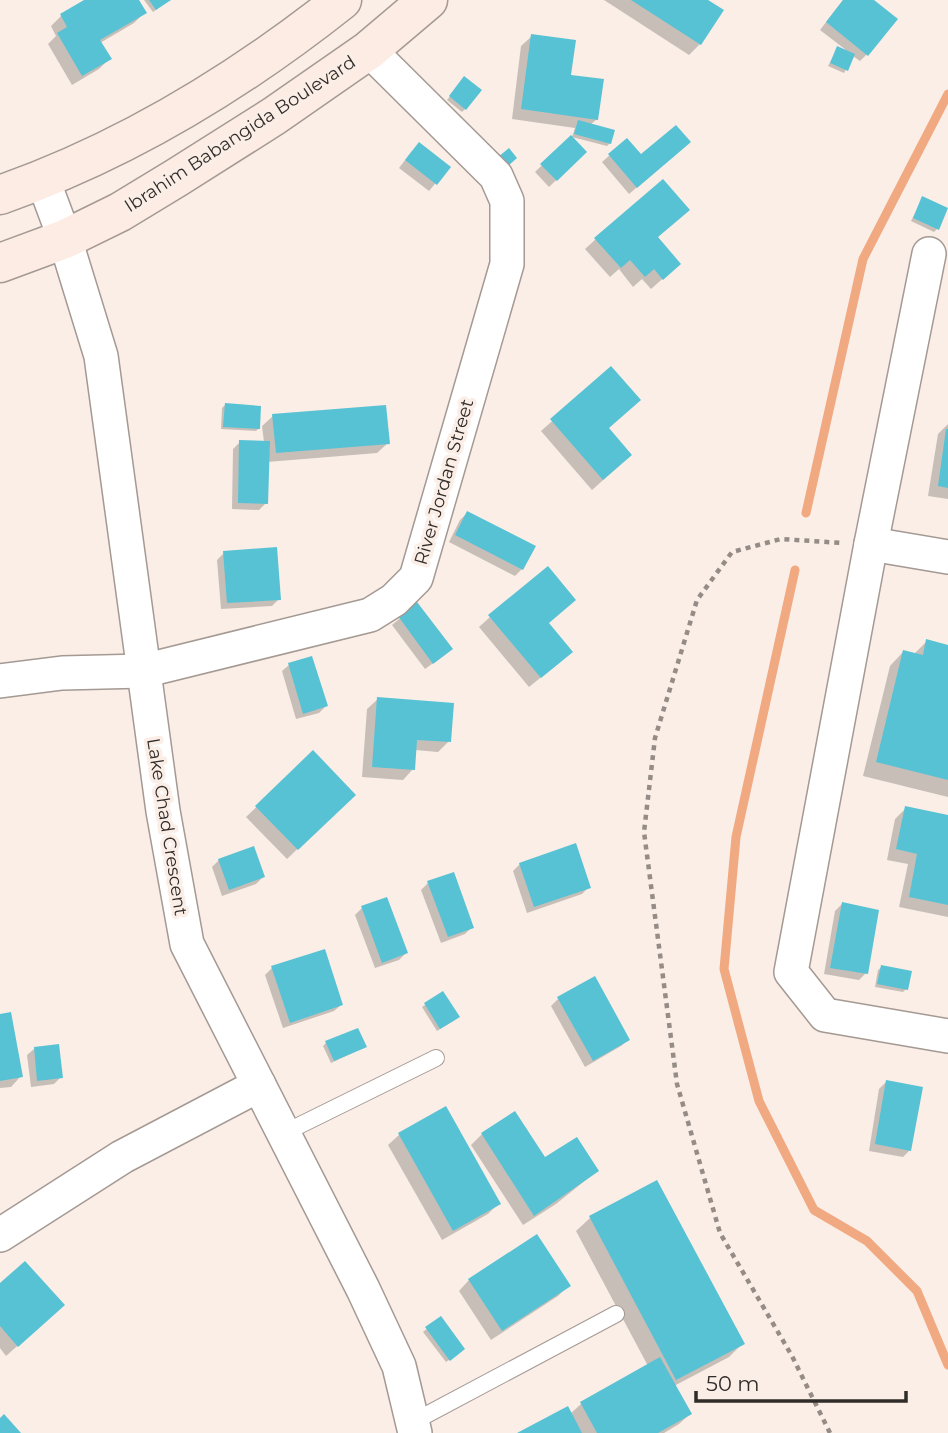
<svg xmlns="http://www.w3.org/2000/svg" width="948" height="1433" viewBox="0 0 948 1433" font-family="Montserrat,sans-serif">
<rect width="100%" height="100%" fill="#faeee7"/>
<g fill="#0003">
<polygon points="87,0 137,0 144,13 134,23 100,43 109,59 99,69 72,85 48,44 56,36 51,26 61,16"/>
<polygon points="144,0 169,0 153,12"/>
<polygon points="604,0 705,0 721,10 700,44 689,55"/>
<polygon points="843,0 872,0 867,54 860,61 853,56 844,73 828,66 838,48 846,50 820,30"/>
<polygon points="532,36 569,76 597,119 590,125 610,143 607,146 572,137 575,128 512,119 521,46"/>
<polygon points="461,82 465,109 462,112 447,100"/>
<polygon points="571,137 585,152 549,187 535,172"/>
<polygon points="627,140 641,157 682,149 629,194 602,162"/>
<polygon points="412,151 449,167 429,191 399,168"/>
<polygon points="923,198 937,229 934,232 911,221"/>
<polygon points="657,238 668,274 651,289 642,279 633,287 619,269 610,277 585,249 596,239"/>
<polygon points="611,369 607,429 620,465 592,490 541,431"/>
<polygon points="225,405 259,428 256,431 221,429 222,408"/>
<polygon points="273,416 388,443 377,453 267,462 266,503 259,510 232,509 233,449 240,442 264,442 262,426"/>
<polygon points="948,424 948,499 928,496 938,434"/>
<polygon points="467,513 522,569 515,576 449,542 460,520"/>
<polygon points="224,553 279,599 272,606 221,609 217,560"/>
<polygon points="417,604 443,656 425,669 392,625"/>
<polygon points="490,617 547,624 560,662 529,687 479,627"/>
<polygon points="927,641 948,646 948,797 863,776 890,666 903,652 914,654"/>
<polygon points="289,665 326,706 319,713 296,719 282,671"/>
<polygon points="378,699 449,741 438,752 415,750 413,769 403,780 362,777 367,709"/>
<polygon points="313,753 353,795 287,859 246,817"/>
<polygon points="906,808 948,817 948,917 899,907 908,864 887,860 895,819"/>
<polygon points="219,860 263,877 256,884 222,896 212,867"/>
<polygon points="520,864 589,887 582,894 527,913 513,871"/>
<polygon points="428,883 472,927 465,934 441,943 421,890"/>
<polygon points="842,904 866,973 859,980 824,974 835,911"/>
<polygon points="362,908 406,953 399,960 375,968 355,915"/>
<polygon points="882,967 906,989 903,992 875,987 878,970"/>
<polygon points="272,968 341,1005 334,1011 283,1028 265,975"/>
<polygon points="443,993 455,1020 437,1031 422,1007"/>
<polygon points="558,999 628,1040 621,1046 585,1067 551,1006"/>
<polygon points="0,1016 21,1076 11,1087 0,1088"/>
<polygon points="326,1043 365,1047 331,1063 323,1046"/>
<polygon points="34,1049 61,1077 54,1084 31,1087 27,1055"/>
<polygon points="886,1082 910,1150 903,1157 869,1151 879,1089"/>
<polygon points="445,1108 499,1203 488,1214 442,1240 388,1145 399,1135"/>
<polygon points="482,1134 544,1159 597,1171 556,1204 523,1225 471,1145"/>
<polygon points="656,1182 743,1343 729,1357 674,1386 690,1414 679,1424 664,1433 521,1433 570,1414 581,1404 648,1366 576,1231 590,1218"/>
<polygon points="469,1280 568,1286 558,1296 491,1340 459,1291"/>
<polygon points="0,1285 52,1315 6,1356 0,1348"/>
<polygon points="440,1318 460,1352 446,1362 423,1332"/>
</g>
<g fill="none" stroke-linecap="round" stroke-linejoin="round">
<g stroke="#f0a980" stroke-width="9">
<polyline points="806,513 863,259 948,94"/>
<polyline points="795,570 736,837 724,969 759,1101 814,1210 867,1241 917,1291 948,1365"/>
</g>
</g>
<g fill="#57c2d4">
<polygon points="84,0 139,0 147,13 100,40 112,59 82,76 57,33 67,27 60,14"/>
<polygon points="149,0 171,0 156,10"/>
<polygon points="631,0 708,0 724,10 701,45"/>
<polygon points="843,0 874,0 898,19 868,56 826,22"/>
<polygon points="531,34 576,40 571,75 604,79 598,120 521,109"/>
<polygon points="837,46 855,54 848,71 830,63"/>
<polygon points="464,76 482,90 466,110 449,96"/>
<polygon points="578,120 615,130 611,144 574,134"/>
<polygon points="676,125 691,142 637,188 608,154 627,138 641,154"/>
<polygon points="571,135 587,152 557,181 540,164"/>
<polygon points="419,142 451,167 437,185 405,160"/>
<polygon points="509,148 517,158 507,167 498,157"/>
<polygon points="663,179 690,210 658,237 681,264 663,280 654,269 645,277 630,260 621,268 594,238"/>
<polygon points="922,196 948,208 939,230 913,218"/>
<polygon points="611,366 641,400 609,428 632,455 603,480 550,419"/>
<polygon points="225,403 261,406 260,429 223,427"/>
<polygon points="386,405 390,444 276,453 272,414"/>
<polygon points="946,429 948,429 948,488 938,486"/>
<polygon points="239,440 270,441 268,504 238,503"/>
<polygon points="467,511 536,546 523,570 455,535"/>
<polygon points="277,547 281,600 227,603 223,551"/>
<polygon points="548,566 576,600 549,623 573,652 541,678 488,615"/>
<polygon points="417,602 453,649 433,664 398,616"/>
<polygon points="926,639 948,645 948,780 876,762 903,650 923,655"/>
<polygon points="312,656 328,706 303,714 288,663"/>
<polygon points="377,697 454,703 451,742 417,740 415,770 372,767"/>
<polygon points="313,750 356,795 298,850 255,806"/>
<polygon points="905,806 948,815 948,905 909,897 917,854 896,849"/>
<polygon points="576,843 591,888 534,907 519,863"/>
<polygon points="254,846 265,877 229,890 218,859"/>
<polygon points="454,872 474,928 448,937 427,881"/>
<polygon points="387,897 408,953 382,963 361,906"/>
<polygon points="842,902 879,910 868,974 830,968"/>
<polygon points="325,949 343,1005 290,1023 271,966"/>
<polygon points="881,965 912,971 908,990 877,984"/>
<polygon points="595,976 630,1040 593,1061 557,997"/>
<polygon points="443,991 460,1017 440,1029 424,1003"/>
<polygon points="11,1012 23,1077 0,1081 0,1014"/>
<polygon points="358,1028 367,1047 334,1061 325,1041"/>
<polygon points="59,1044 63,1078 37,1081 34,1047"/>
<polygon points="886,1080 923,1087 911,1151 875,1144"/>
<polygon points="446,1106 501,1204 453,1231 398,1133"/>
<polygon points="515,1111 545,1157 577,1137 599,1171 534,1216 481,1133"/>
<polygon points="657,1180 745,1344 676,1380 589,1216"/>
<polygon points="537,1234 571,1286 502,1331 468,1279"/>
<polygon points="25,1261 65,1305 18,1347 0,1326 0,1283"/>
<polygon points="441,1316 465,1349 450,1361 425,1327"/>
<polygon points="660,1357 692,1414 658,1433 597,1433 580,1402"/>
<polygon points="568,1406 582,1433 517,1433"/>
<polygon points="4,1414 21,1433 0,1433 0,1418"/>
</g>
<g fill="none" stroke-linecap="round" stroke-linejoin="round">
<g stroke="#a49993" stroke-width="18">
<g id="lane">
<polyline points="282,1134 436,1058"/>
<polyline points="413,1422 616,1314"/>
</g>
</g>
<g stroke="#a49993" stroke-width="36">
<g id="street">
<polyline points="43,180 65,239 101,356 163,811 187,944 363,1289 399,1366 415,1433"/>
<polyline points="929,254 871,544 791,972 825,1015 948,1036"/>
<polyline points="871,544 948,557"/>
<polyline points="0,681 62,673 143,671 370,615 394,600 416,578 507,264 507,201 496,176 369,50"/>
<polyline points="0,1235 122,1157 259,1085"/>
</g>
</g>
<g stroke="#a49993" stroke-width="41">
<g id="secondary">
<path d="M0,195C123,152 240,81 342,0"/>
<polyline points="0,263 65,239 120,212 176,178 274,116 369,50 428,0"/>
</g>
</g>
<polyline stroke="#958c87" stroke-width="4.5" stroke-dasharray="5 5" stroke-linecap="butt" points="830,1433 792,1356 720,1233 677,1084 644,832 655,738 697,600 732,552 781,539 842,543"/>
<use href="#lane" stroke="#fff" stroke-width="16"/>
<use href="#street" stroke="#fff" stroke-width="33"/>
<use href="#secondary" stroke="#fdece3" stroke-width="38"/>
</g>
<g text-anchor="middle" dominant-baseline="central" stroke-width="7" stroke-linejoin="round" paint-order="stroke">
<g font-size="18" fill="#312c29" stroke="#faeee7">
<text transform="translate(240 134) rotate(-33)">Ibrahim Babangida Boulevard</text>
<text transform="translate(444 482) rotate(-74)">River Jordan Street</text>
<text transform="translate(167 827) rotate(81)">Lake Chad Crescent</text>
</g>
</g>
<path d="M696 1391v10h210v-10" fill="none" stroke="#312c29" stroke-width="3.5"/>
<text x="706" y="1391" font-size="21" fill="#312c29" stroke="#faeee7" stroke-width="5" paint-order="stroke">50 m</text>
</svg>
